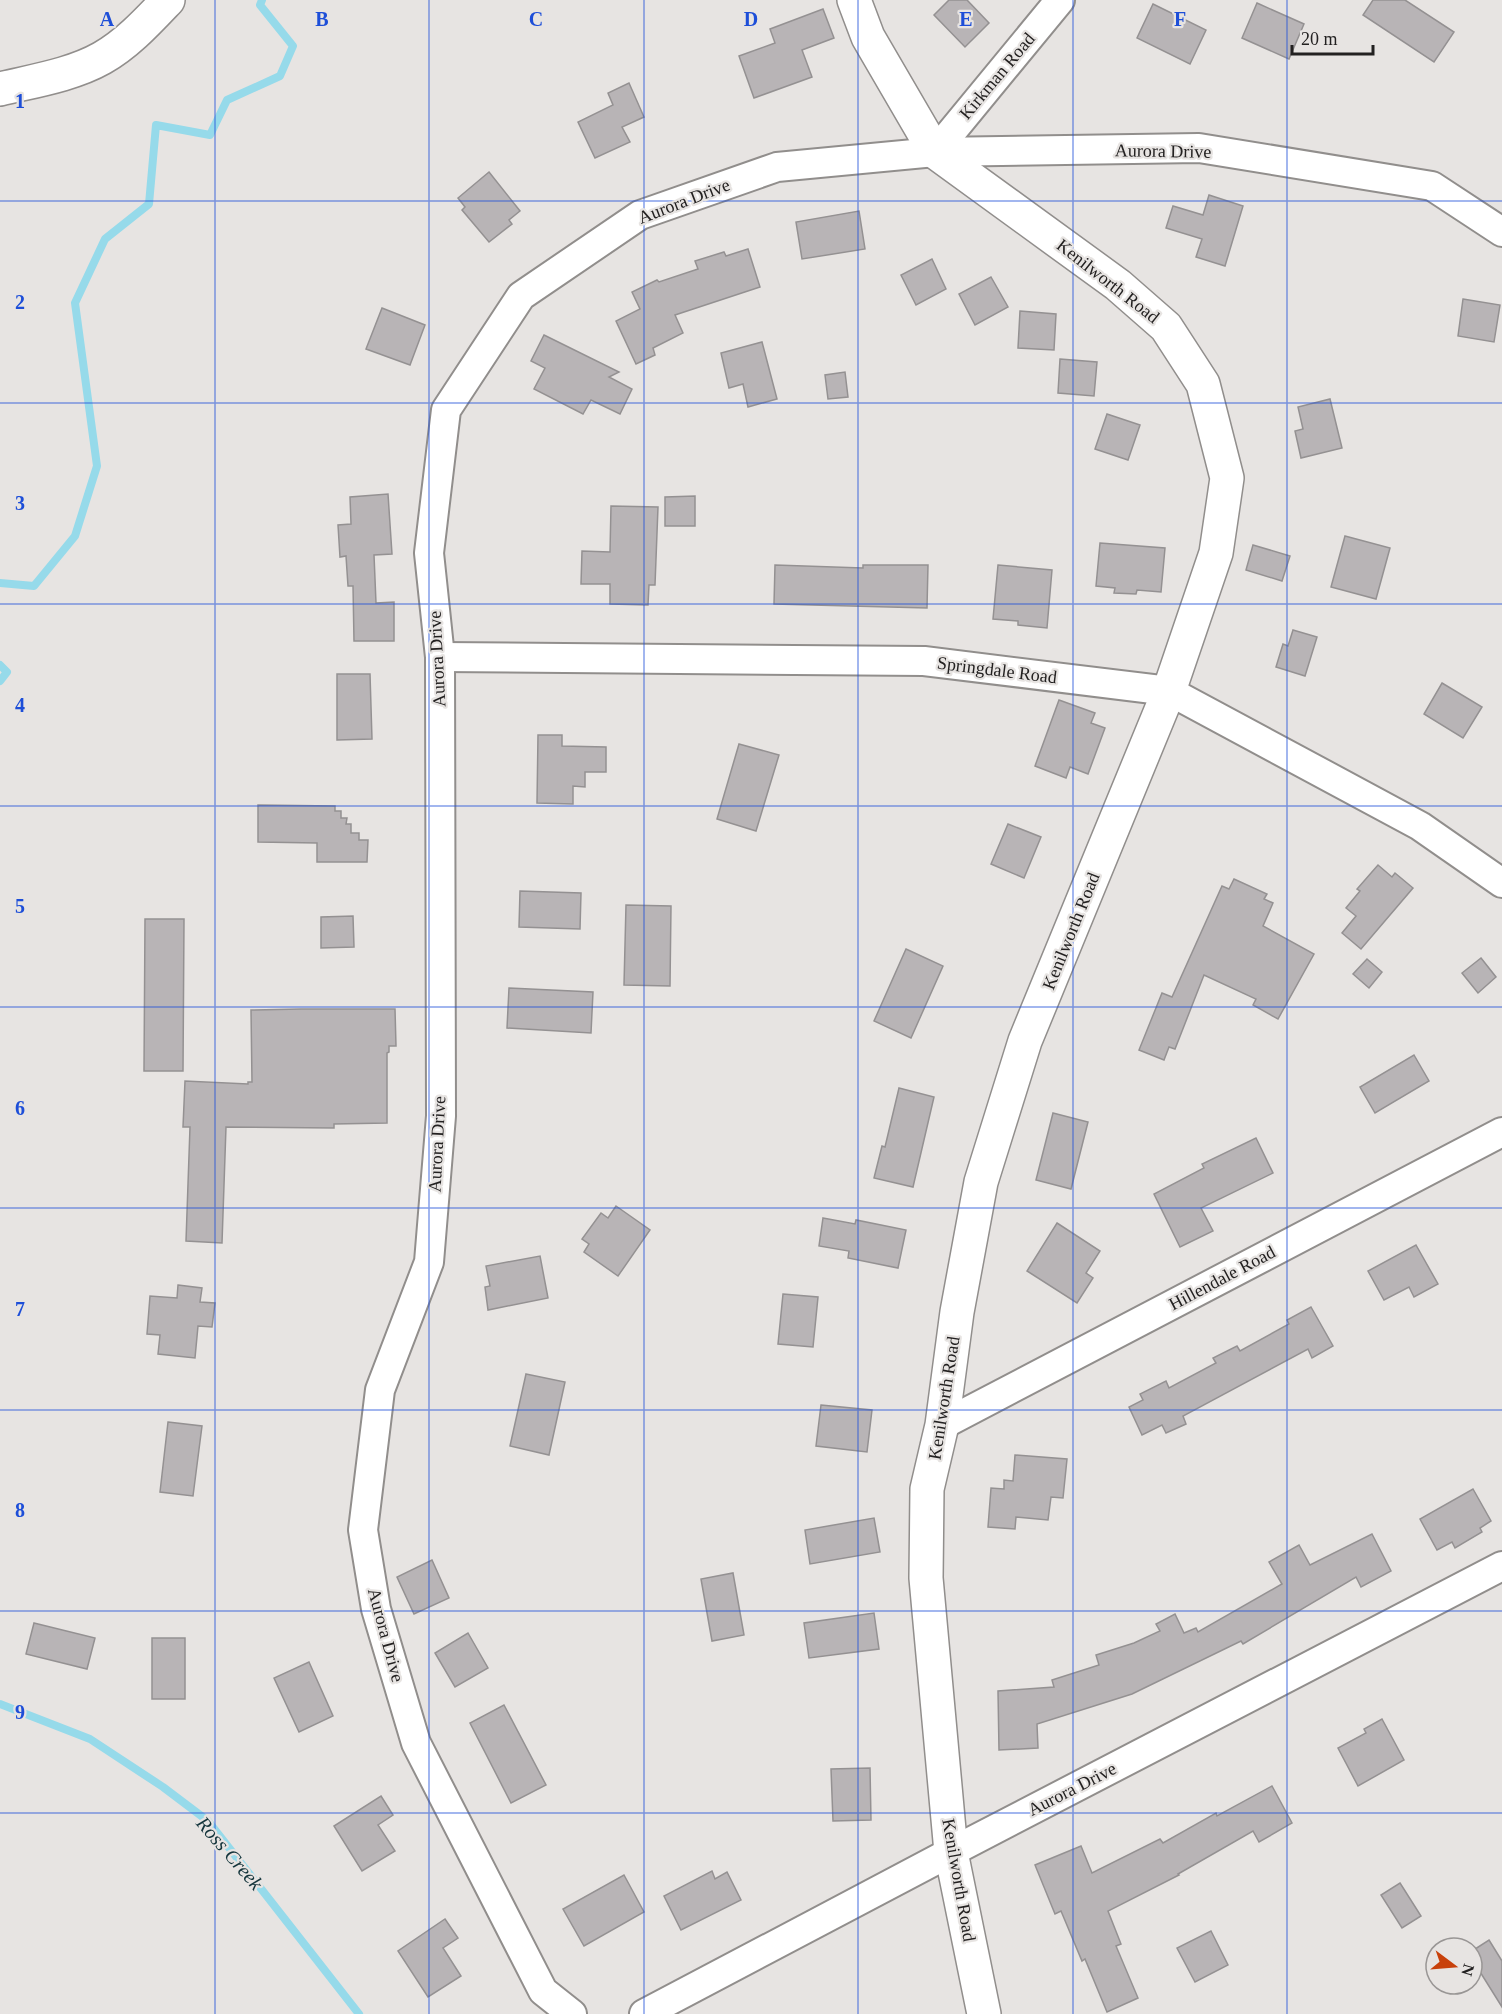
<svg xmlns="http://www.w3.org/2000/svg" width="1502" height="2014" viewBox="0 0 1502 2014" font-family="Georgia,serif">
<rect width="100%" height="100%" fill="#e7e4e2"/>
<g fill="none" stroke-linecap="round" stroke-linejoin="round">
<g stroke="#96daea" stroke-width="8">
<polyline points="0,583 34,586 75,536 97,466 75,303 105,239 149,204 156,125 210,135 227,100 280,76 293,46 260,5 262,0"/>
<polyline points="0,665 7,672 0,681"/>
<polyline points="0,1704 90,1739 163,1787 208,1821 359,2014"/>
</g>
</g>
<g fill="#b8b4b6" stroke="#949192" stroke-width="1.5">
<polygon points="949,0 967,0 989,23 965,47 934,15"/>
<polygon points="1373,0 1405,0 1454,32 1434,62 1363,15"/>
<polygon points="1257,3 1304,24 1289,59 1242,38"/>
<polygon points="1153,4 1206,30 1190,64 1137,38"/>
<polygon points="823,9 834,38 802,50 812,77 754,98 739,56 775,43 770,29"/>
<polygon points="629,83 644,117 622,127 630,142 595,158 578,122 613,105 608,93"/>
<polygon points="489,172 520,211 509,220 512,224 489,242 462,210 465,207 458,198"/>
<polygon points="1209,195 1243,206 1225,266 1196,257 1202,239 1166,228 1173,206 1203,215"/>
<polygon points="859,211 865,249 802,259 796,222"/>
<polygon points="748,249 760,287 675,315 683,333 653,348 655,355 636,364 616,321 640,309 632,292 657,280 659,282 698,269 695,261 724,252 726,256"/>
<polygon points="932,259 946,289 916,305 901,275"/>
<polygon points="991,277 1008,307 975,325 959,294"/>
<polygon points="1463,299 1500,305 1494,342 1458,336"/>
<polygon points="382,308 425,325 410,365 366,349"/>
<polygon points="1020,311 1056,314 1054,350 1018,348"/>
<polygon points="544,335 619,372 609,377 632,389 620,414 591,400 583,414 534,389 545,368 531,361"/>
<polygon points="762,342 777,399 748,407 743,384 729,388 721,353"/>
<polygon points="1060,359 1097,362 1094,396 1058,393"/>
<polygon points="845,372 848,397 828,399 825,375"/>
<polygon points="1330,399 1342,448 1301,458 1295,431 1303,429 1298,407"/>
<polygon points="1107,414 1140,425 1128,460 1095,449"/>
<polygon points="388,494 392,554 374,555 376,603 394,602 394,641 354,641 353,586 348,586 346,556 340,557 338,525 351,524 350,497"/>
<polygon points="695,496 695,526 665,526 665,497"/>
<polygon points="611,506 658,507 655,585 649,585 648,605 610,604 610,584 581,584 582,551 610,552"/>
<polygon points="1345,536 1390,548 1376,599 1331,587"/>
<polygon points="1100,543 1165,548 1161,592 1137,590 1136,594 1114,593 1115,588 1096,586"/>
<polygon points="1253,545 1290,556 1282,581 1246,570"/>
<polygon points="775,565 863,568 863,565 928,565 927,608 774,604"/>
<polygon points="998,565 1052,570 1047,628 1018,625 1018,621 993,619"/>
<polygon points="1293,630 1317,637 1305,676 1276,667 1283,644 1288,646"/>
<polygon points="337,674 370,674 372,739 337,740"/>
<polygon points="1442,683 1482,707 1463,738 1424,714"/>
<polygon points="1059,700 1095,713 1091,723 1105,728 1088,774 1070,767 1066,778 1035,766"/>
<polygon points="538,735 562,735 562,746 606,747 606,772 585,772 585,787 573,786 573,804 537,803"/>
<polygon points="739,744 779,755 756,831 717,819"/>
<polygon points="258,805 335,806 335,811 341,811 341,818 347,818 346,824 351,824 351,833 359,833 359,840 368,840 367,862 317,862 317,843 258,842"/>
<polygon points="1008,824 1041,837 1024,878 991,864"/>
<polygon points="1378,865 1392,877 1395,873 1413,888 1361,949 1342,933 1356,916 1346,908 1360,891 1357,889"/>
<polygon points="1234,879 1267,894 1264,899 1273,903 1263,926 1314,954 1278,1019 1253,1005 1256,999 1204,975 1175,1049 1169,1047 1164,1060 1139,1050 1162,993 1172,997 1222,886 1229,889"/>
<polygon points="520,891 581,893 580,929 519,927"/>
<polygon points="626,905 671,906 670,986 624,985"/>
<polygon points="353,916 354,947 321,948 321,917"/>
<polygon points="145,919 184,919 183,1071 144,1071"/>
<polygon points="906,949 943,966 911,1038 874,1021"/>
<polygon points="1481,958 1496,977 1478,993 1462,973"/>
<polygon points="1367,959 1382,972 1369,988 1353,974"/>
<polygon points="509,988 593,992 591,1033 507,1028"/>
<polygon points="301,1009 395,1009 396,1046 389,1046 389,1052 387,1053 387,1123 334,1124 334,1128 226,1127 222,1243 186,1241 190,1127 183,1127 185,1081 248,1084 248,1082 252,1082 251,1010"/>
<polygon points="1414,1055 1429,1081 1375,1113 1360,1087"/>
<polygon points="899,1088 934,1097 913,1187 874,1178 882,1146 885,1147"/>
<polygon points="1053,1113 1088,1122 1071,1189 1036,1180"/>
<polygon points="1256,1138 1273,1173 1201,1208 1213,1231 1180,1247 1154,1194 1204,1168 1202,1164"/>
<polygon points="616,1206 650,1230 618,1276 584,1252 589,1244 582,1239 601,1213 608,1218"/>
<polygon points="823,1218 855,1224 856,1220 906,1230 898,1268 848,1258 849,1251 819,1246"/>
<polygon points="1057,1223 1100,1251 1086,1273 1093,1278 1077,1303 1027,1271"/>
<polygon points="1416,1245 1438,1284 1414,1297 1409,1287 1384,1300 1368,1271"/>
<polygon points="540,1256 548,1298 488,1310 485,1287 490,1286 486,1266"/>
<polygon points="178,1285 202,1288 200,1302 215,1303 212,1327 198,1326 195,1358 158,1354 160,1335 147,1334 150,1296 177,1298"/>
<polygon points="783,1294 818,1297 813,1347 778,1344"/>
<polygon points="1311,1307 1333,1346 1312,1358 1308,1349 1183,1416 1186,1424 1166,1433 1162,1425 1142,1435 1129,1407 1143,1400 1140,1394 1166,1381 1169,1388 1216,1363 1213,1358 1237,1346 1240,1351 1289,1324 1287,1320"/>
<polygon points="526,1374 565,1382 549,1455 510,1446"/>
<polygon points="821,1405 872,1410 867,1452 816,1446"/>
<polygon points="168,1422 202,1426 193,1496 160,1492"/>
<polygon points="1015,1455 1067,1459 1063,1498 1051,1497 1048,1520 1016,1517 1015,1529 988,1527 991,1488 1004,1489 1004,1480 1013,1481"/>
<polygon points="1473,1489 1491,1521 1480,1528 1482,1532 1455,1548 1452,1542 1437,1550 1420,1519"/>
<polygon points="874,1518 880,1552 810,1564 805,1530"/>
<polygon points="1372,1534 1391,1571 1361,1587 1356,1577 1243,1644 1241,1641 1132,1694 1037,1724 1038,1748 999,1750 998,1691 1054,1687 1052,1680 1099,1665 1096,1655 1134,1643 1160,1631 1156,1624 1175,1614 1184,1633 1196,1628 1198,1632 1282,1584 1269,1562 1299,1545 1310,1565"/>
<polygon points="432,1560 449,1598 414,1614 397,1577"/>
<polygon points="733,1573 744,1635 712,1641 701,1579"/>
<polygon points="874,1613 879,1649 809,1658 804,1623"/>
<polygon points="34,1623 95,1638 87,1669 26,1654"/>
<polygon points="468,1633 488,1668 455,1687 435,1653"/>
<rect x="152" y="1638" width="33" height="61"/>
<polygon points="309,1662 333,1716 299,1732 274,1678"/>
<polygon points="504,1705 546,1785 511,1803 470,1723"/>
<polygon points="1382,1719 1404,1760 1358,1786 1338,1748 1366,1733 1364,1729"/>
<polygon points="870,1768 871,1820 833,1821 831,1769"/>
<polygon points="1272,1786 1292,1823 1259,1842 1253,1831 1178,1874 1179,1875 1108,1911 1121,1944 1116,1946 1138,1998 1107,2012 1085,1959 1082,1961 1061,1911 1055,1914 1035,1865 1081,1846 1092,1873 1160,1839 1163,1843 1216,1813 1217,1816"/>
<polygon points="381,1796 393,1815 378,1825 395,1851 362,1871 334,1826"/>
<polygon points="712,1871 715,1879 727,1872 741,1900 681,1930 664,1896"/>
<polygon points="624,1875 644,1912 584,1946 563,1909"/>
<polygon points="1400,1883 1421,1916 1402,1928 1381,1895"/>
<polygon points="445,1919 458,1938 443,1948 461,1976 428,1997 398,1951"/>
<polygon points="1211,1931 1228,1965 1195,1982 1177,1948"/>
<polygon points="1489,1940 1502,1961 1502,2007 1472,1959 1472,1951"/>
</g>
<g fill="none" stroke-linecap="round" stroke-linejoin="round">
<g stroke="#918e8c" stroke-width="32">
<g id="minor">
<polyline points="935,152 1060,0"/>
<polyline points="440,657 924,661 1169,691 1420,826 1502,883"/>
<polyline points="942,1425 1502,1132"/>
<polyline points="572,2014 543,1991 416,1743 376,1609 363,1530 380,1390 429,1262 441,1116 440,657 429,553 446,410 521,296 640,215 777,167 935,152 1199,148 1432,186 1502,232"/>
<polyline points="644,2014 951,1852 1502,1566"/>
</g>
</g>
<g stroke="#918e8c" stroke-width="36">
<g id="tertiary">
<polyline points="854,0 868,37 935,152 1118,285 1166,327 1203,384 1227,478 1216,553 1169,691 1025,1041 981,1182 957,1312 942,1425 927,1489 926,1578 951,1852 984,2014"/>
<path d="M0,89C33,81 72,75 102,58C127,44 148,21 168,0"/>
</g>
</g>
<use href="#minor" stroke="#fff" stroke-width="28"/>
<use href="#tertiary" stroke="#fff" stroke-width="33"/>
</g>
<path fill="none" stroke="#1d4ed8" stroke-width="1.5" stroke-opacity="0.55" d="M215,0V2014M429,0V2014M644,0V2014M858,0V2014M1073,0V2014M1287,0V2014M0,201H1502M0,403H1502M0,604H1502M0,806H1502M0,1007H1502M0,1208H1502M0,1410H1502M0,1611H1502M0,1813H1502"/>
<g text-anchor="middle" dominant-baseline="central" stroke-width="4.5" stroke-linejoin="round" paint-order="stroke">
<g font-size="18" fill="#232121" stroke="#e7e4e2">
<text transform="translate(997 76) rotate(-50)">Kirkman Road</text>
<text transform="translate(1163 151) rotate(1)">Aurora Drive</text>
<text transform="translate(684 201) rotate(-21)">Aurora Drive</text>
<text transform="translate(1108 281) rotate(38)">Kenilworth Road</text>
<text transform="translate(437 659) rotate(-93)">Aurora Drive</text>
<text transform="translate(997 670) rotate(7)">Springdale Road</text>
<text transform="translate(1071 931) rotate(-68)">Kenilworth Road</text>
<text transform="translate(437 1144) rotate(-87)">Aurora Drive</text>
<text transform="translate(1222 1278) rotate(-28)">Hillendale Road</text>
<text transform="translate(944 1398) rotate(-81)">Kenilworth Road</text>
<text transform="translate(386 1635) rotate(75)">Aurora Drive</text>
<text transform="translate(1072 1789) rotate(-27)">Aurora Drive</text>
<text transform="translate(959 1880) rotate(80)">Kenilworth Road</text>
</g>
<g font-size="20" font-style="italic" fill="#13343b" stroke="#e7e4e2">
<text transform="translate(230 1853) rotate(49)">Ross Creek</text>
</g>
</g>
<g font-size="20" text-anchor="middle" font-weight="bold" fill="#1d4ed8" stroke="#e7e4e2" stroke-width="4.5" stroke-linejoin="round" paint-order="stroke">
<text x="107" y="26">A</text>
<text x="322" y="26">B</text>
<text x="536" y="26">C</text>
<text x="751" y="26">D</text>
<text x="966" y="26">E</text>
<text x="1180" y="26">F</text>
<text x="20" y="108">1</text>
<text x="20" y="309">2</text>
<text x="20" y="510">3</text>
<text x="20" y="712">4</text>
<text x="20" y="913">5</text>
<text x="20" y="1115">6</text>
<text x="20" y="1316">7</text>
<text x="20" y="1517">8</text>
<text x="20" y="1719">9</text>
</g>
<g transform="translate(1454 1966) rotate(106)"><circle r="28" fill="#e7e4e2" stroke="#999695" stroke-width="1.5"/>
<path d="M0-4.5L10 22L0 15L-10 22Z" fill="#c8410b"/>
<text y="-9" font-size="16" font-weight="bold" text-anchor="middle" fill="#232121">N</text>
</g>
<path d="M1292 45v9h81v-9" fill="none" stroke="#232121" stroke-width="3"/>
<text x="1301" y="45" font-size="18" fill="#232121" stroke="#e7e4e2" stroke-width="4.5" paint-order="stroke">20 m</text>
</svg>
